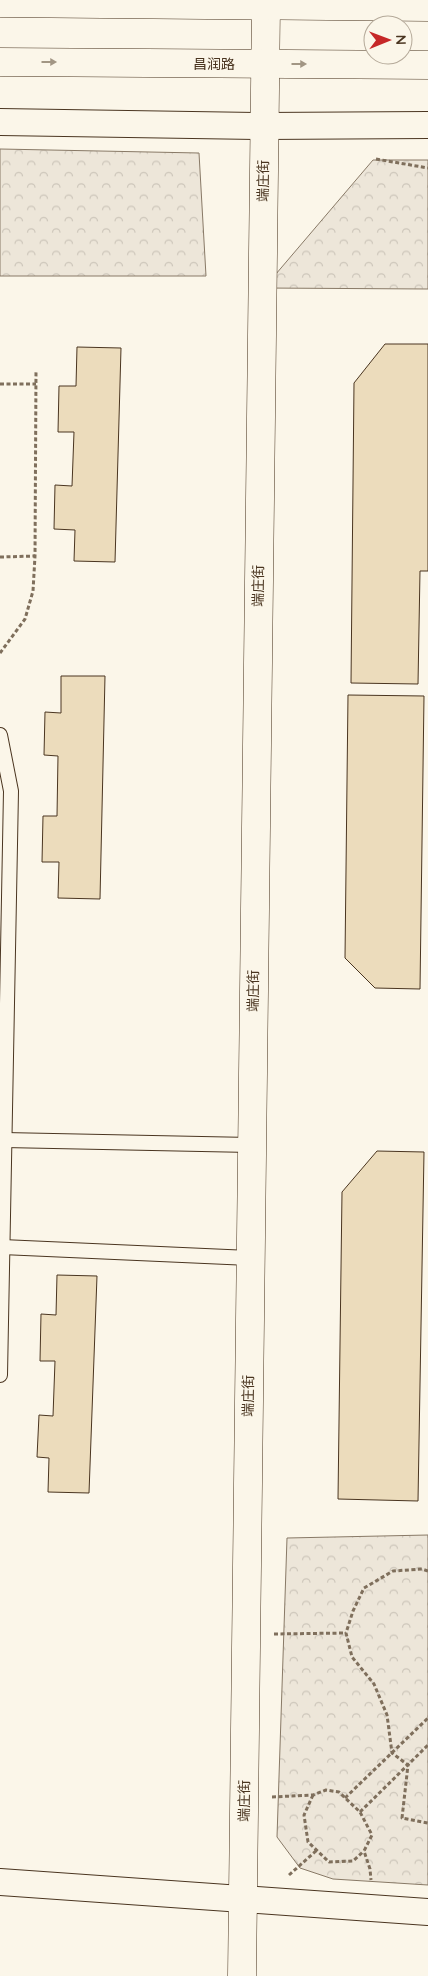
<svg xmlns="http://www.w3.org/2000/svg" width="428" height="1976" viewBox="0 0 428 1976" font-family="Quicksand,'Noto Sans SC',sans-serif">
<defs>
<pattern id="park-crowns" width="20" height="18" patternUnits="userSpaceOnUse" patternTransform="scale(1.25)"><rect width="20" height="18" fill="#ede6d9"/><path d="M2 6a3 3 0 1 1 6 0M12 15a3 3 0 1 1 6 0" fill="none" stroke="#cdc6ba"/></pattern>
</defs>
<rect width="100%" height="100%" fill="#fbf6e9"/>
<g fill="url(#park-crowns)" stroke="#887966">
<polygon points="0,149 199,153 206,276 0,276"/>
<polygon points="373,160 428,160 428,289 264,288"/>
<polygon points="428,1535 428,1885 333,1879 300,1868 277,1837 287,1538"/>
</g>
<g fill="#ecdcbc" stroke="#4a3520">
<polygon points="385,344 428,344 428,571 420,571 418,684 351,683 354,383"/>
<polygon points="77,347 121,348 115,562 74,561 75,530 54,529 55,485 72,486 74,432 58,432 59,386 76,386"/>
<polygon points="61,676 105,676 100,899 58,898 59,862 42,862 43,816 57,816 58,756 44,755 45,712 61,713"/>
<polygon points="348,695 424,696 420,989 375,988 345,958"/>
<polygon points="377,1151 424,1152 418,1501 338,1499 342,1192"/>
<polygon points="57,1275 97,1276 89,1493 48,1492 49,1458 37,1457 39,1415 53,1416 55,1361 40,1361 41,1314 56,1315"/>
</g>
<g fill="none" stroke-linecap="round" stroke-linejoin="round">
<g stroke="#4a3520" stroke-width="16">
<g id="lane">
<polyline points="0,735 11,791 0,1375"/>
<polyline points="4,1140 251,1145"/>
<polyline points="2,1247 250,1258"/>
</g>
</g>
<g stroke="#4a3520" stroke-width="28">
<g id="street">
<polyline points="0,122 263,126 428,125"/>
<polyline points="0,1882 428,1912"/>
</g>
</g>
<g stroke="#4a3520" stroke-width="29">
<polyline id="secondary" points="242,1976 266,7"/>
</g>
<g stroke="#4a3520" stroke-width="29">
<g id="primary">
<polyline points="0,3 428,7"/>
<polyline points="0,62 428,65"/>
</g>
</g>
<g stroke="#7f6f5c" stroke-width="3" stroke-dasharray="4 2.5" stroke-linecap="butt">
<polyline points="376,159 428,168"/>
<polyline points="0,384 36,384"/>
<polyline points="0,557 35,556"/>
<polyline points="0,653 25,619 33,591 35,556 36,371"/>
<polyline points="428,1571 422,1569 393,1571 364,1588 353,1611 346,1633 352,1657 374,1684 387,1715 392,1753 408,1765 402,1818 428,1823"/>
<polyline points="274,1634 346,1633"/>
<polyline points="313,1795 304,1815 308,1842 329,1862 353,1861 364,1851"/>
<polyline points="272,1797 313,1795 326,1790 339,1792 360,1812 372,1835 364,1851 370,1869 371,1880"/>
<polyline points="345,1798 428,1718"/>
<polyline points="360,1812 428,1745"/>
<polyline points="289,1875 317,1850"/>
</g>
<use href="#lane" stroke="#fbf6e9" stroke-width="14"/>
<use href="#street" stroke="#fbf6e9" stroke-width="26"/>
<use href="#secondary" stroke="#fbf6e9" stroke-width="28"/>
<use href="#primary" stroke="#fbf6e9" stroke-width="28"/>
</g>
<defs><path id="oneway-solid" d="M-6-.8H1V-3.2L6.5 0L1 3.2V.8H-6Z" transform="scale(1.25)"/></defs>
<g fill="#a29684">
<use href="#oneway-solid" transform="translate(49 62)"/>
<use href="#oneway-solid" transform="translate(299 64)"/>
</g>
<g text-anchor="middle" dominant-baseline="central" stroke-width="4" stroke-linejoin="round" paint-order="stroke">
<g font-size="14" fill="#4a3520" stroke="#fbf6e9">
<text x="214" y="64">昌润路</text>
<text transform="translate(263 181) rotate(-89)">端庄街</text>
<text transform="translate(258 586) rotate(-89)">端庄街</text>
<text transform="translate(253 991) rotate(-89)">端庄街</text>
<text transform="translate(248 1396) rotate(-89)">端庄街</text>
<text transform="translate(244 1801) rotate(-89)">端庄街</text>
</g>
</g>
<g transform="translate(388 40) rotate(89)"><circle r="24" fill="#fbf6e9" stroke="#b4a999"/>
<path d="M0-4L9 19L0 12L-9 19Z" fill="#c62828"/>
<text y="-8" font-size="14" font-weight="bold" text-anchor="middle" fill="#4a3520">N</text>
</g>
</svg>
